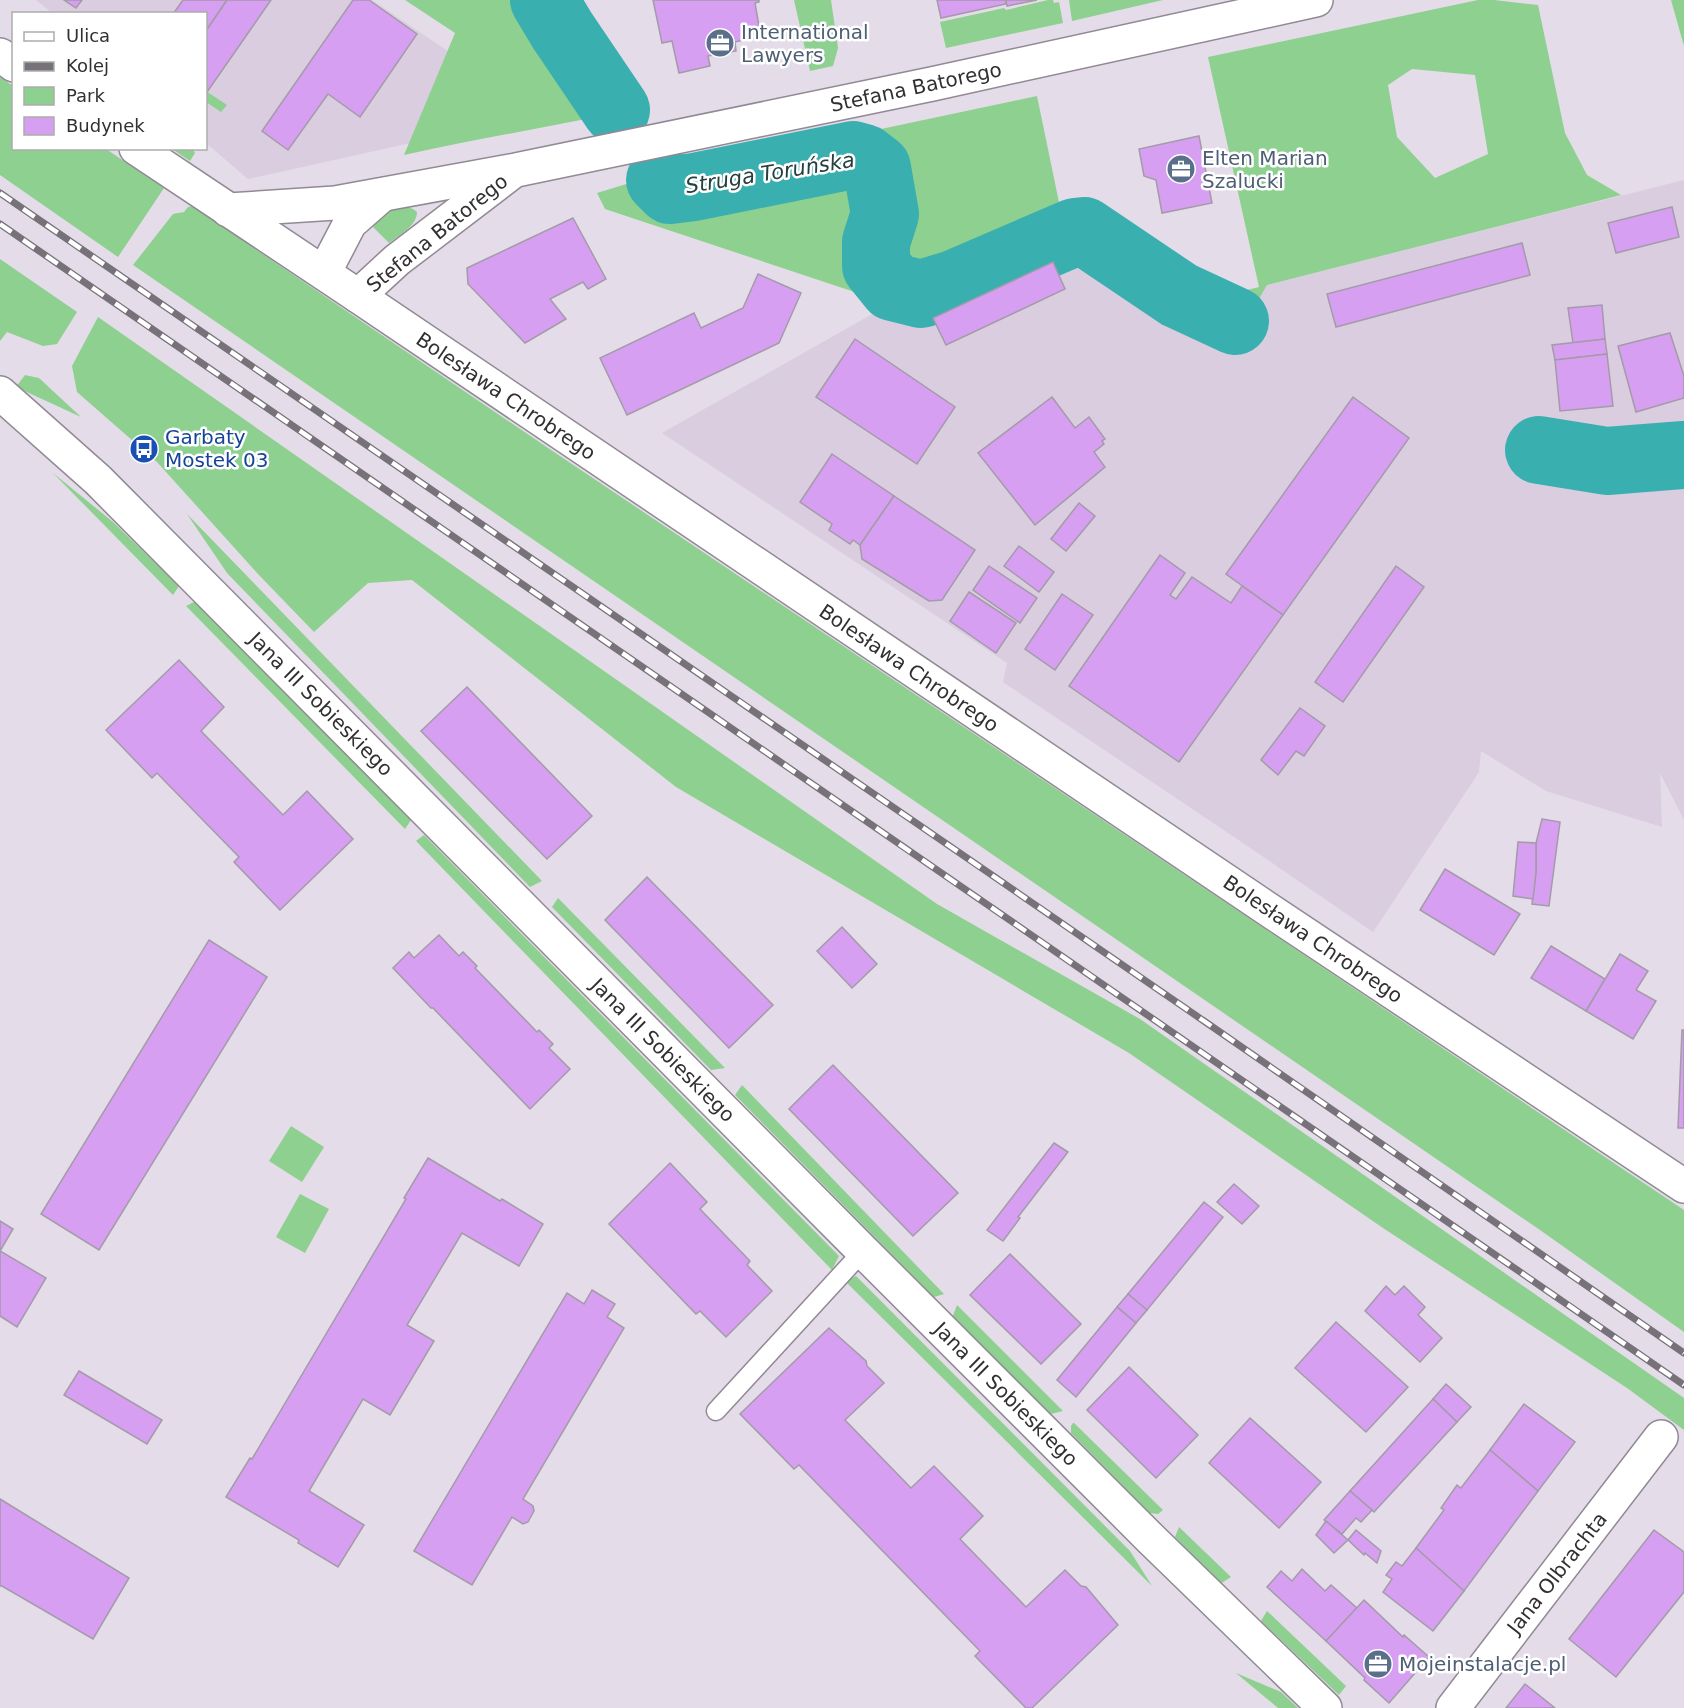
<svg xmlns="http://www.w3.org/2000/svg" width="1684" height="1708" viewBox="0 0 1684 1708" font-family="'DejaVu Sans',sans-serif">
<rect width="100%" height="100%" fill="#e4dce8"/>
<g fill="#d9cddf">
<polygon points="36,0 372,0 541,114 248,179 206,143 206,14 52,13"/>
<polygon points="1684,180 1684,820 1660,773 1662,827 1546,791 1481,751 1479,772 1373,932 1243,843 1003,682 1007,663 662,433 890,304 933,318 1053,262 1096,250 1241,330 1267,285"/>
</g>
<g fill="#8ed08f" fill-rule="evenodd">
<path d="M405,0H581L626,66L648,106C567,124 485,137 404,155L455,33Z"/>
<polygon points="794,0 831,0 838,48 833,66 810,71"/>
<polygon points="1048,0 1053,0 1054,3 1059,2 1063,23 946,48 940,22 1004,8 1006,10"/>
<polygon points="1069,0 1163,0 1072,21"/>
<path d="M1478,0H1494L1538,5L1565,133L1587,175L1621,195L1267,285L1241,330L1096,250L1053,262L933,318L605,209L597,193L636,181L1037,96L1061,212L1098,206L1186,286L1227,295L1259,287L1208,57ZM1412,69L1475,75L1488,154L1435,178L1397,137L1388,85Z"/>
<polygon points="1671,0 1684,0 1684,46"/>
<polygon points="0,77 13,86 14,148 106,149 164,188 118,257 0,175"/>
<polygon points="206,91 227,105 221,112 206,102"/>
<polygon points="172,149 193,149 195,153 190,161"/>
<polygon points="192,206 551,450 1684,1210 1684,1332 1540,1230 133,265 173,214 184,212 188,207"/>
<path d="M407,207L413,209L417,212C417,226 399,235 389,243L370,224L390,211Z"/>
<polygon points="0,259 77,312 57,344 43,346 7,332 0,341"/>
<polygon points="98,317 937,904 1140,1019 1684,1398 1684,1430 1627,1388 1383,1228 1129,1053 676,787 412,580 368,583 314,632 258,574 157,462 77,392 72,366"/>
<polygon points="25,375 39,378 81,417 16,387"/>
<polygon points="53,473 113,522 179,586 173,595"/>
<polygon points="187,514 542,881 530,887 227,573"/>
<polygon points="196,601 411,820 405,829 186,606"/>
<polygon points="424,835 839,1256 832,1270 416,841"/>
<polygon points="558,898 725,1068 711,1070 552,907"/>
<polygon points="742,1085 944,1294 934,1297 735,1095"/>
<polygon points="291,1126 324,1147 302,1182 269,1161"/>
<polygon points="300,1194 329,1209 305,1253 276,1237"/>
<polygon points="856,1276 1130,1551 1152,1586 845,1281"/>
<polygon points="957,1305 1063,1411 1051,1414 952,1318"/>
<polygon points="1073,1423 1074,1423 1163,1510 1158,1514 1150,1513 1071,1433 1071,1426"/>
<polygon points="1179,1527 1231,1577 1220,1584 1175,1537"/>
<polygon points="1267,1611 1346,1686 1339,1695 1261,1621"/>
<polygon points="1236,1673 1281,1692 1298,1708 1278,1708"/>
</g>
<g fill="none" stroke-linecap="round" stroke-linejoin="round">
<g stroke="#3aafb0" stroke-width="68">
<polyline points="544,0 562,30 616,110"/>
<polyline points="660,180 670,190 694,187 853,155 864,158 877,168 885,214 876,242 876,266 893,287 921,294 954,284 1075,232 1084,231 1179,295 1235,321"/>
<polyline points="1539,450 1607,461 1684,455"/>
</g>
</g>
<g fill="#d79ff1" stroke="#a39ba7" stroke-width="1.5">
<polygon points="64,0 82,0 76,8"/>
<polygon points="183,0 227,0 206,31 206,14 173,14"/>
<polygon points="227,0 271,0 207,92 206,91 206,31"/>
<polygon points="353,0 369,0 417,34 360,117 328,94 288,150 262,131"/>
<polygon points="653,0 759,0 759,2 755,3 759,26 745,30 747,39 735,42 736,51 708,56 710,66 679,73 672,41 662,43"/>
<polygon points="937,0 1006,0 1006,4 941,18"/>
<polygon points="1006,0 1037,0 1007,6"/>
<polygon points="1199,136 1212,203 1162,213 1156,180 1144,176 1139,149"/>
<polygon points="1672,207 1679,237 1616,253 1608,223"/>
<polygon points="573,218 606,279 588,289 583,282 550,299 566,319 525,343 468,284 467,268"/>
<polygon points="1522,243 1530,275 1336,327 1327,294"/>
<polygon points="1053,262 1065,289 946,345 933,318"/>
<polygon points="758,274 801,293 779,343 627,415 600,358 694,313 701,328 743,308"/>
<polygon points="1602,305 1605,339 1573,343 1568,308"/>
<polygon points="1670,333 1684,376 1684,398 1636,412 1618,346"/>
<polygon points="855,339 955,407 917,464 816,397"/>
<polygon points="1605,339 1607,354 1555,360 1552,345"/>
<polygon points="1607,354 1613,406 1560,411 1555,360"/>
<polygon points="1052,397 1075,428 1089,417 1105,439 1102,441 1104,444 1094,452 1105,467 1035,525 978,453"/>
<polygon points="1353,397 1409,438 1283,615 1226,574"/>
<polygon points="832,454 894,496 860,545 853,540 850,544 829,530 832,524 800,502"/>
<polygon points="894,496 975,550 942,600 929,601 862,559 860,545"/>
<polygon points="1079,503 1095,516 1066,551 1051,539"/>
<polygon points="1019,546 1054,572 1039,592 1004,566"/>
<polygon points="1160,555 1185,573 1170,595 1176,599 1192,577 1231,603 1242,586 1283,615 1179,762 1069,686"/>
<polygon points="989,566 1037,598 1020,623 973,590"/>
<polygon points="1396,566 1424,587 1343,702 1315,682"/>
<polygon points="969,592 1016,623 996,653 950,621"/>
<polygon points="1062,594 1093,615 1055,670 1025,649"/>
<polygon points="179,660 224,707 201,731 283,815 307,791 353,839 280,910 234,862 239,857 157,773 152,778 106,730"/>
<polygon points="467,687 592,816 547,859 421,731"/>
<polygon points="1300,708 1325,726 1304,756 1296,751 1278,775 1261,760"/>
<polygon points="1542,819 1560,822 1549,906 1532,904 1536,872 1536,843"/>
<polygon points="1518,842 1536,843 1536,872 1533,899 1513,896"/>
<polygon points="1445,869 1520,914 1494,955 1420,910"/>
<polygon points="647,877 773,1005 729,1048 605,920"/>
<polygon points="842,927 877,964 852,988 817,951"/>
<polygon points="439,935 459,956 463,952 477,966 475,968 537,1032 539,1030 553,1044 549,1048 570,1069 530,1109 433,1008 431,1008 393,968 409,952 414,958"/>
<polygon points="209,940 267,977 99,1250 41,1214"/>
<polygon points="1551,946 1605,979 1586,1011 1531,978"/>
<polygon points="1620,954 1648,971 1636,990 1656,1001 1633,1039 1586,1011"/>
<polygon points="1682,1030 1684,1030 1684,1128 1678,1128"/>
<polygon points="833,1065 958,1193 913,1236 789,1109"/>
<polygon points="1054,1143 1068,1152 1018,1217 1020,1218 1003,1241 987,1230"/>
<polygon points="428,1158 500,1201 502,1199 543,1224 519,1266 462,1233 407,1325 434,1341 390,1415 363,1399 309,1491 364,1525 338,1567 298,1543 299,1540 226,1497 250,1458 252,1459 406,1199 404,1198"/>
<polygon points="670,1163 707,1202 700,1209 750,1261 747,1265 772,1291 726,1337 700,1311 696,1314 609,1224"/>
<polygon points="1234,1184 1259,1206 1242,1224 1217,1202"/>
<polygon points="1204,1202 1223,1217 1147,1310 1128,1294"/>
<polygon points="0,1221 13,1229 0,1251 46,1278 17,1327 0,1316"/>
<polygon points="1010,1254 1081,1324 1041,1364 970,1295"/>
<polygon points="1386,1286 1395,1295 1404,1286 1425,1307 1418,1315 1442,1338 1420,1362 1365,1311"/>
<polygon points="592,1290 615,1304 607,1317 624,1328 523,1499 533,1506 534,1511 528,1522 523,1524 512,1517 472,1585 414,1551 567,1293 584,1304"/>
<polygon points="1128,1294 1147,1310 1136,1323 1117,1307"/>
<polygon points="1117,1307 1136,1323 1076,1397 1057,1380"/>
<polygon points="1336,1322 1408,1387 1366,1432 1295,1368"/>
<polygon points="829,1328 866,1361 867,1366 884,1383 845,1420 911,1488 934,1466 983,1516 960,1539 1026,1607 1065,1570 1081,1586 1086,1587 1118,1625 1032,1708 1026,1708 975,1656 980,1651 799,1465 794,1469 740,1414"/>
<polygon points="1129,1367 1198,1435 1156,1478 1087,1410"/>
<polygon points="79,1371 162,1420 147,1444 64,1395"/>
<polygon points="1446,1384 1471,1407 1457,1422 1433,1399"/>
<polygon points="1433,1399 1457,1422 1374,1512 1350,1491"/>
<polygon points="1524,1404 1575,1442 1538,1491 1490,1450"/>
<polygon points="1250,1418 1321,1482 1279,1528 1209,1463"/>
<polygon points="1490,1450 1538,1491 1464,1591 1416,1548 1444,1510 1441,1508 1457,1485 1461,1488"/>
<polygon points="1350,1491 1372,1510 1361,1522 1356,1518 1342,1534 1324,1520"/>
<polygon points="0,1499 129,1578 93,1639 2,1586 0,1586"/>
<polygon points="1326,1521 1348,1540 1334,1553 1316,1535"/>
<polygon points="1356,1530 1381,1551 1377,1563 1365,1553 1364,1555 1348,1540"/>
<polygon points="1654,1530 1684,1552 1684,1592 1616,1677 1569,1639"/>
<polygon points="1416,1548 1464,1591 1433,1631 1383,1592 1392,1579 1386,1575 1396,1562 1402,1566"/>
<polygon points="1302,1569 1325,1591 1331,1585 1357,1608 1326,1641 1267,1587 1281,1571 1292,1581"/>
<polygon points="1364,1600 1403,1637 1404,1635 1429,1657 1389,1703 1364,1680 1365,1678 1326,1641"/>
<polygon points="1525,1684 1555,1708 1506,1708"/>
</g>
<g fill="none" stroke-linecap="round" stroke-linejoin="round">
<g stroke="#918994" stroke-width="21">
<polyline id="service" points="716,1411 863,1251"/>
</g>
<g stroke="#918994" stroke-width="36">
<g id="minor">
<polyline points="228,210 335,203 516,170 932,84 1316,0"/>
<polyline points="324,273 350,223 382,195"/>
<polyline points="358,296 397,260 511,173"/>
<polyline points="1453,1708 1661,1437"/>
</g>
</g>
<g stroke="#918994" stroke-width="36">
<g id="tertiary">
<polyline points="0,55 14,65"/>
<polyline points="136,148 358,296 1275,914 1684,1186"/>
<polyline points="0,393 98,480 863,1251 1151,1539 1325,1708"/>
</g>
</g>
<use href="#service" stroke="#fff" stroke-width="18"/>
<use href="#minor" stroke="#fff" stroke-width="33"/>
<use href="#tertiary" stroke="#fff" stroke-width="33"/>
<g stroke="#777279" stroke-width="7">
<g id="rail">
<polyline points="0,193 1204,1021 1684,1353"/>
<polyline points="0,224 1684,1385"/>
</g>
</g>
<use href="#rail" stroke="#fff" stroke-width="4.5" stroke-dasharray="14" stroke-linecap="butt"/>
</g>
<defs>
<g id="office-disc" transform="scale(1.5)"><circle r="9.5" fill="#5c6f8a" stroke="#fff"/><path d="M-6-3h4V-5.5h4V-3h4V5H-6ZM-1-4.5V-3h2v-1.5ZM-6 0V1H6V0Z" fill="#fff"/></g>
<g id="bus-disc" transform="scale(1.5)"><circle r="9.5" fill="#1a4fb4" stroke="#fff"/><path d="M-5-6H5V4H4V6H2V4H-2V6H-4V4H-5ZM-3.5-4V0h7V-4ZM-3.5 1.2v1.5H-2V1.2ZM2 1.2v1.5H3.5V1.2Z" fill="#fff"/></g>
</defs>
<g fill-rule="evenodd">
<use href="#office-disc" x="720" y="43"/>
<use href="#office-disc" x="1181" y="169"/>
<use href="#bus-disc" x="144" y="449"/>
<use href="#office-disc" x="1378" y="1664"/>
</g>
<g text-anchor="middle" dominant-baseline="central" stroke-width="5" stroke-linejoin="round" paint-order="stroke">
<g font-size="20" fill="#4e5e75" stroke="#fff" text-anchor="start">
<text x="741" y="32">International<tspan x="741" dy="23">Lawyers</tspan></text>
<text x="1202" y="158">Elten Marian<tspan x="1202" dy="23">Szalucki</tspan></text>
<text x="1399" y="1664">Mojeinstalacje.pl</text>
</g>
<g font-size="20" fill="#322f33" stroke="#fff">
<text transform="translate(916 87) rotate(-12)">Stefana Batorego</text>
<text transform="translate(437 233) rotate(-39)">Stefana Batorego</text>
<text transform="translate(506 396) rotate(34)">Bolesława Chrobrego</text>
<text transform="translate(909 668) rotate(34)">Bolesława Chrobrego</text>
<text transform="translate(321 704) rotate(45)">Jana III Sobieskiego</text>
<text transform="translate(1313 939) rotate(34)">Bolesława Chrobrego</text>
<text transform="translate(663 1050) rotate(45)">Jana III Sobieskiego</text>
<text transform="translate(1006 1394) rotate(45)">Jana III Sobieskiego</text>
<text transform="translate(1557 1573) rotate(-52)">Jana Olbrachta</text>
</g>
<g font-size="20" fill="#164399" stroke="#fff" text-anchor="start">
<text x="165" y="437">Garbaty<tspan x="165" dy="23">Mostek 03</tspan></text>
</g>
<g font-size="21" font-style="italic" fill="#263f3f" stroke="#fff">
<text transform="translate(770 173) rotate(-9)">Struga Toruńska</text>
</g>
</g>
<rect x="12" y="12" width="195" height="138" fill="#ffffff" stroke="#adacad" stroke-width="1.5"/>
<rect x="24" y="32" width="30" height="9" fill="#ffffff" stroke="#adacad" stroke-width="1.5"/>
<text x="66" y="42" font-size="18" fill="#322f33">Ulica</text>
<rect x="24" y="62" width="30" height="9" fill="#777279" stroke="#adacad" stroke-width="1.5"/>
<text x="66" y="72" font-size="18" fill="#322f33">Kolej</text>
<rect x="24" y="87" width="30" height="18" fill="#8ed08f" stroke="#adacad" stroke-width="1.5"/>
<text x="66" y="102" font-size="18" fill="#322f33">Park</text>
<rect x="24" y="117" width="30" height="18" fill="#d79ff1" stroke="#adacad" stroke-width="1.5"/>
<text x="66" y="132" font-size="18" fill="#322f33">Budynek</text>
</svg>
